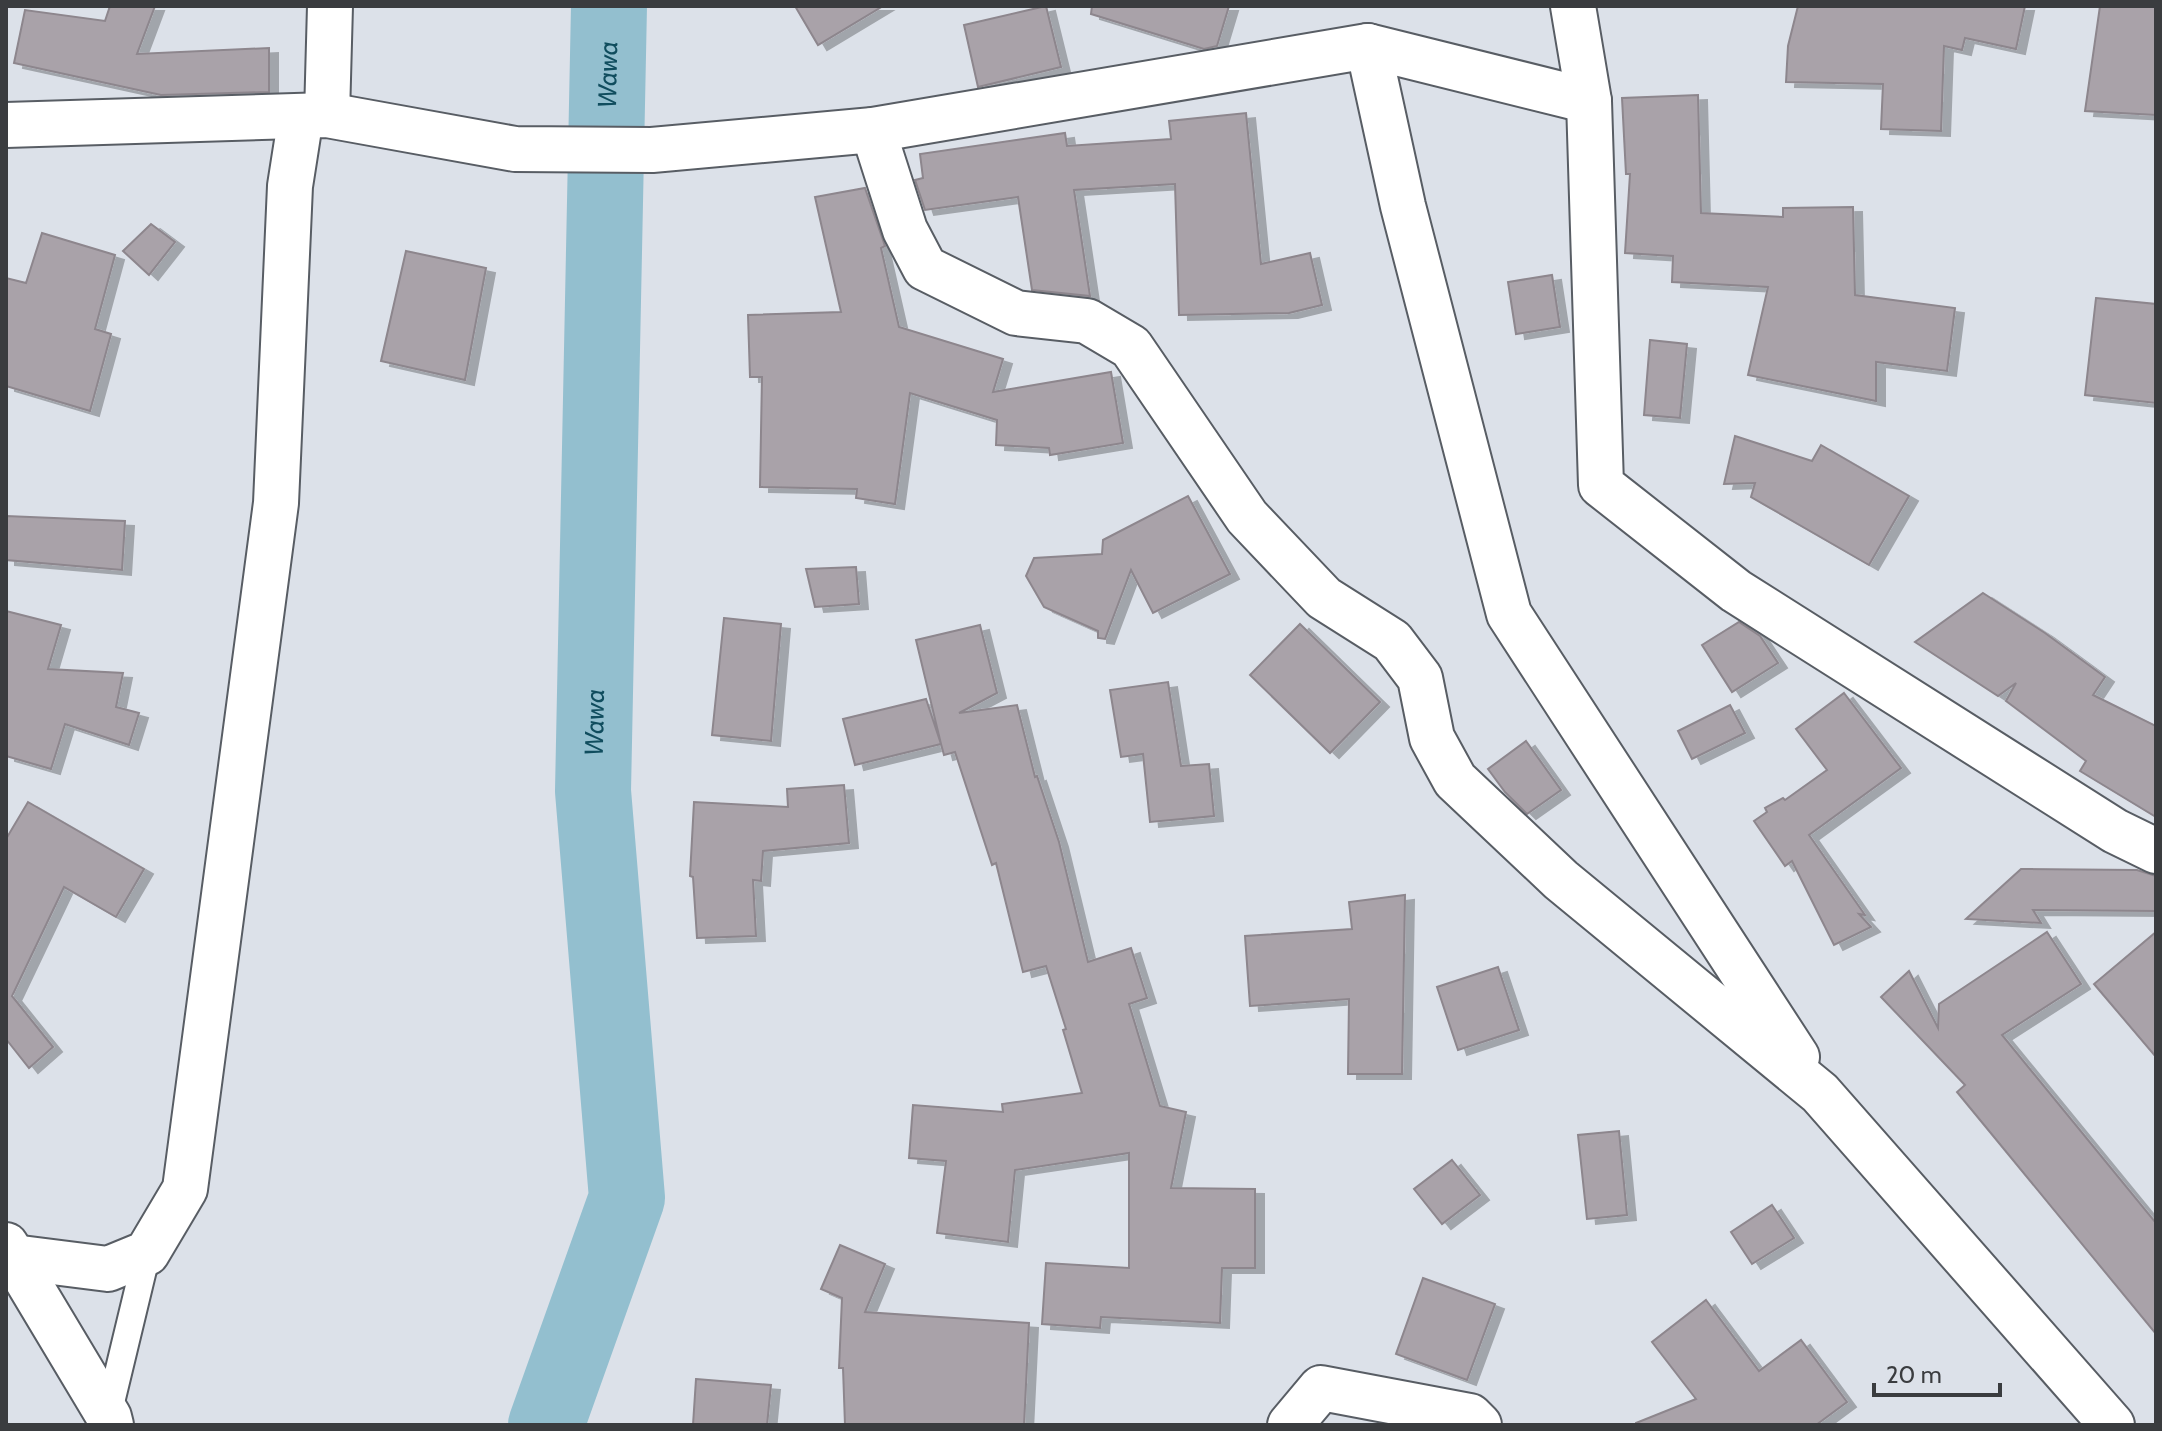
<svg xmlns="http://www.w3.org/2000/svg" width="2162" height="1431" viewBox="0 0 2162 1431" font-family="Cabin,sans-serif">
<defs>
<filter id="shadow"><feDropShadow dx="9" dy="5" stdDeviation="0" flood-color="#0004"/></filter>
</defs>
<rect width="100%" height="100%" fill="#dce1e9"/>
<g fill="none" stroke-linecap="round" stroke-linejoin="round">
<path stroke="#93bfcf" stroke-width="76" id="s1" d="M546,1425L627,1198L593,791L609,6"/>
</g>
<g fill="#a9a2a9" stroke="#8d868d" stroke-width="2" filter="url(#shadow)">
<polygon points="110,6 155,6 137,54 269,48 269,92 161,95 14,63 25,10 105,21"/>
<polygon points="795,6 883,6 818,45"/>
<polygon points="1046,6 1061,67 978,87 964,25"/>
<polygon points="1092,6 1229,6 1217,46 1204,49 1091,14"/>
<polygon points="1798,6 2025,6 2016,49 1965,38 1962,50 1944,46 1941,131 1881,129 1883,84 1786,82 1788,46"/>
<polygon points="2100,6 2156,6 2156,115 2085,111"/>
<polygon points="1698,95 1701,213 1783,217 1783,208 1853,207 1855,295 1955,308 1947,371 1876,362 1876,401 1748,375 1768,287 1672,282 1673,256 1625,253 1630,174 1626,174 1622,98"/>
<polygon points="1246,113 1261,264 1310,253 1322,305 1289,313 1179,315 1175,184 1074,190 1090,296 1032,290 1018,197 925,210 915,180 923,178 920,154 1065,133 1067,146 1171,139 1169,121"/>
<polygon points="865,188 885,246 881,248 899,327 1003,359 993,392 1111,372 1123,443 1050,455 1049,448 996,445 997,420 910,393 895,504 856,498 857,489 760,487 762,377 750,377 748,315 841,312 815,197"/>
<polygon points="151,224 175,242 149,275 123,251"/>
<polygon points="42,233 115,255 95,329 111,334 90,411 6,386 6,278 26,283"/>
<polygon points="406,251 486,268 465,380 381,361"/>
<polygon points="1552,275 1560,327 1516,334 1508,282"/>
<polygon points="2096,298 2156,304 2156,403 2085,395"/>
<polygon points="1650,340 1687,344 1680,418 1644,415"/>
<polygon points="1735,436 1812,461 1821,445 1909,496 1869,565 1751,497 1755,483 1724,484"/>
<polygon points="1188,496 1230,574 1153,613 1131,570 1105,639 1098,638 1098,631 1044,607 1026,576 1034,558 1102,554 1103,540"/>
<polygon points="6,516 125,521 122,570 6,560"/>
<polygon points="856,567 859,604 815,607 806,569"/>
<polygon points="1983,593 2045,633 2105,677 2093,695 2156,726 2156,817 2080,771 2086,761 2006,701 2016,683 1998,696 1915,642"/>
<polygon points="6,611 61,625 48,669 123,673 116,707 139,713 129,745 65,724 51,769 6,756"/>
<polygon points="724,618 781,624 771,741 712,735"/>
<polygon points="1739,622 1760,636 1778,663 1732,692 1702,645"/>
<polygon points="1300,624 1380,702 1330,753 1250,675"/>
<polygon points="980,625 997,693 959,713 1017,705 1035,777 1037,776 1059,842 1088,962 1131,948 1147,998 1129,1004 1160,1106 1186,1112 1171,1188 1255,1189 1255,1268 1222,1268 1220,1323 1101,1317 1100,1328 1042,1324 1046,1263 1129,1268 1129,1153 1015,1170 1008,1242 937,1233 946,1161 909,1158 913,1105 1003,1112 1002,1104 1082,1093 1063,1030 1066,1029 1046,966 1023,972 996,863 992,865 955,752 944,755 941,744 855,765 843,719 926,699 941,744 916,640"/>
<polygon points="1168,682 1181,766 1209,764 1214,816 1150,822 1143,754 1121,757 1110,690"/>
<polygon points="1844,693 1901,768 1809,835 1865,915 1859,914 1871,927 1834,945 1792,861 1785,866 1754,821 1767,812 1765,808 1783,798 1785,800 1827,770 1796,729"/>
<polygon points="1730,705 1745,733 1692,759 1678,731"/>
<polygon points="1526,741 1561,790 1527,814 1505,792 1488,769"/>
<polygon points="844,785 849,843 763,851 761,881 753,880 756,936 697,938 693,877 690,876 694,802 788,807 787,789"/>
<polygon points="28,802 144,869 116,917 64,887 12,996 53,1047 29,1068 6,1039 6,839"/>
<polygon points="2021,869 2137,870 2156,876 2156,911 2033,910 2041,923 1966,919"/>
<polygon points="1405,895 1402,1074 1348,1074 1349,999 1250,1006 1245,936 1352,929 1349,902"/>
<polygon points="2047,932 2081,984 2002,1035 2156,1223 2156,1334 1957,1092 1965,1085 1881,997 1909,971 1938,1028 1939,1004"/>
<polygon points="2156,932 2156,1057 2094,984"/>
<polygon points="1498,967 1519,1030 1458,1050 1437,987"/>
<polygon points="1619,1131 1627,1215 1587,1219 1578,1135"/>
<polygon points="1452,1160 1480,1195 1442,1224 1414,1189"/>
<polygon points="1772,1205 1794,1238 1752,1264 1731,1232"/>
<polygon points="840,1245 885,1264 865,1312 1029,1323 1024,1425 845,1425 843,1368 839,1368 842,1298 821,1289"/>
<polygon points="1423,1278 1495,1304 1467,1380 1396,1354"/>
<polygon points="1706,1300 1759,1371 1801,1340 1847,1402 1816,1425 1636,1425 1636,1423 1696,1399 1652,1342"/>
<polygon points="696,1379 771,1385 767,1425 693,1425"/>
</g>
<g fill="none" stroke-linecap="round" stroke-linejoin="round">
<g stroke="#585d64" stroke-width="30">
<polyline id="service" points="107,1419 147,1253"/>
</g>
<g stroke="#585d64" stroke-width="48">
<g id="minor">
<polyline points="1573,6 1589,101 1601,485 1736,591 2115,831 2156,851"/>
<polyline points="1368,46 1403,206 1509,614 1797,1057"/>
<polyline points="327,115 330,6"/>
<polyline points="6,125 327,115 515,149 652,150 873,130 1368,46 1589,101"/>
<polyline points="873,130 905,230 925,268 1016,313 1087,321 1131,347 1247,517 1324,598 1392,641 1420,678 1432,738 1455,780 1561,880 1820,1093 2112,1425"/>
<polyline points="6,1245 109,1417 111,1425"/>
<polyline points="13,1257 108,1269 147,1253 185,1189 276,503 290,186 301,116"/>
<polyline points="1290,1425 1321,1388 1470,1416 1479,1425"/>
</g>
</g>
<use href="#service" stroke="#fff" stroke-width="26"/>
<use href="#minor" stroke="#fff" stroke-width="44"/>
</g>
<g text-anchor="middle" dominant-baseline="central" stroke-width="7" stroke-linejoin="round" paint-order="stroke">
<g font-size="26" font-style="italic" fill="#104d5e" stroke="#dce1e9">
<text stroke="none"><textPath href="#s1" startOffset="1366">Wawa</textPath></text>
<text stroke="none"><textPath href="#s1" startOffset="718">Wawa</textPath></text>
</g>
</g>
<rect width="2162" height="1431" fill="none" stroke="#3a3c3f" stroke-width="16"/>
<path d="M1874 1383v12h126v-12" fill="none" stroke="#3a3c3f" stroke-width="4"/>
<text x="1886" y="1383" font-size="24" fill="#3a3c3f" stroke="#dce1e9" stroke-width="6" paint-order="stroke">20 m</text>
</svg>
